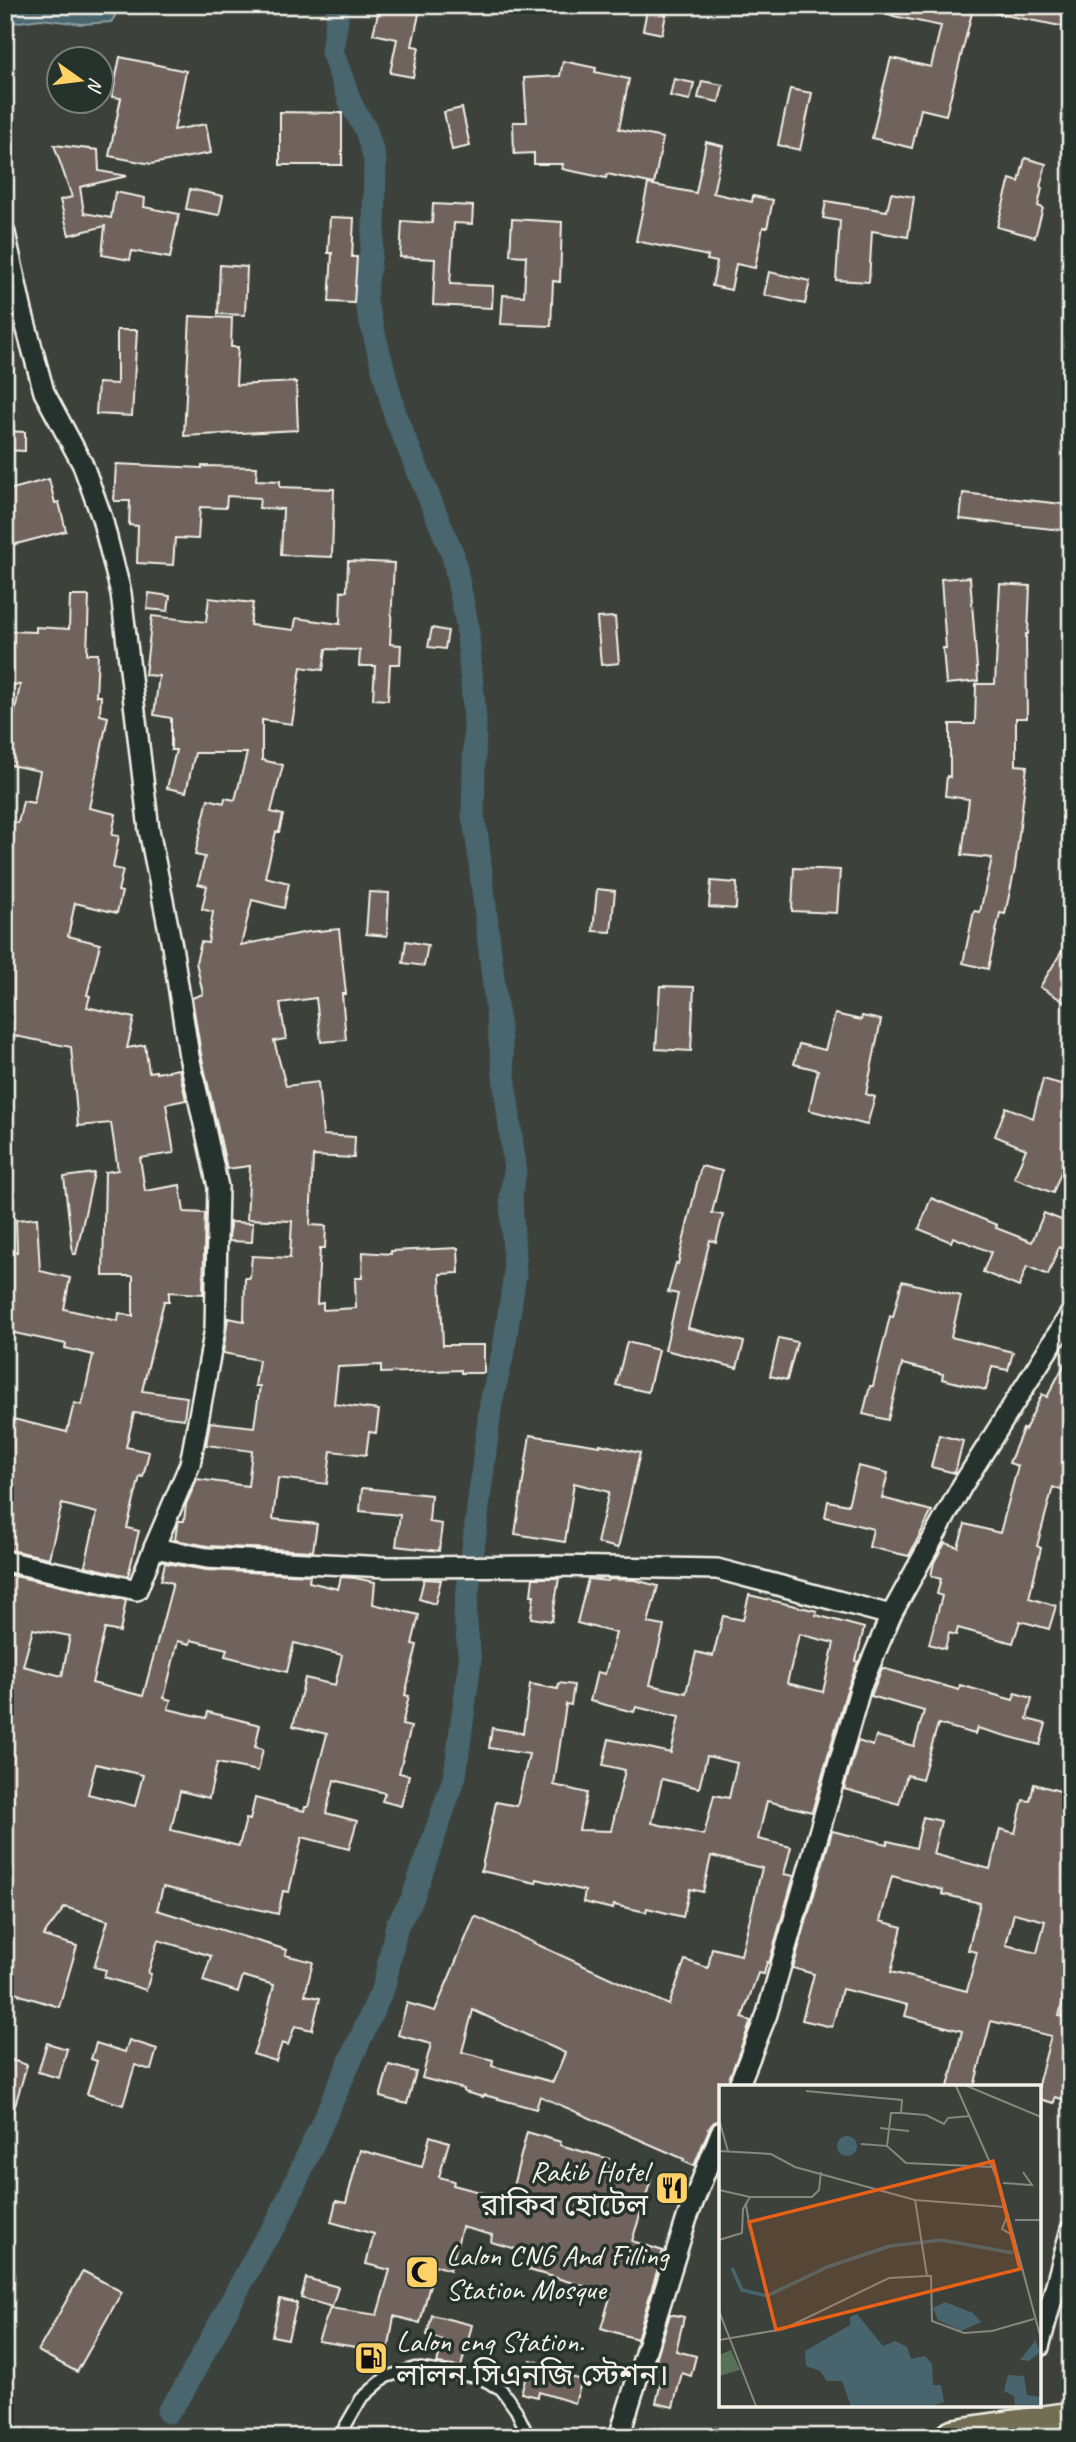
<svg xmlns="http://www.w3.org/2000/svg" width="1076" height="2442" viewBox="0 0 1076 2442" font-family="Caveat,'Noto Sans Bengali',sans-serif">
<rect width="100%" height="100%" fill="#3c423b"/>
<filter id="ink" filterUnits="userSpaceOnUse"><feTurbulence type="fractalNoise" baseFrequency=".0143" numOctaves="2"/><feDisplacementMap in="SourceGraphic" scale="14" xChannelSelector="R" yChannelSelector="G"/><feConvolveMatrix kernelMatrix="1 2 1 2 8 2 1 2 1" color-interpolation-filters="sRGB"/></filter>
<g filter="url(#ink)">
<polygon fill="#48656e" stroke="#8d9d9f" stroke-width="2" points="11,5 115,5 115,16 111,22 82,24 41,19 11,23"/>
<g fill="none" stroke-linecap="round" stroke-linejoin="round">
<polyline stroke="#48656e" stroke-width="23" points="168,2412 183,2391 263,2243 277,2223 384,1986 397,1925 412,1900 455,1776 470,1661 465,1614 491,1403 504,1348 515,1274 511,1196 515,1171 477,837 473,816 475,720 467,624 453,555 396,418 365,299 374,227 375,160 366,130 351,104 332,51 337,20 337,5"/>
</g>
<g fill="#70645d" stroke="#f4f1e8" stroke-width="2" fill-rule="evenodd">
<polygon points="380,5 421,5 412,46 419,47 413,77 390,73 397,39 373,34"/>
<polygon points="648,5 668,5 662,34 643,30"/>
<polygon points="880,5 974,5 946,115 921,109 912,148 872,138 883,89 891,58 931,67 941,26 879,13"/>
<polygon points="995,5 1045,5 1071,10 1071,28 994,13"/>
<polygon points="120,57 186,71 174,130 206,124 211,153 151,164 109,156 121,98 112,97"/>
<polygon points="563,61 596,68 595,72 629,79 619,129 663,138 654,184 607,174 606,178 562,169 563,164 534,164 534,153 514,154 513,122 527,122 524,78 560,76"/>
<polygon points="674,79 694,83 690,100 670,96"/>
<polygon points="702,81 723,85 719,102 698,98"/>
<polygon points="790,89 812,93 800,150 778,145"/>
<polygon points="462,108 470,146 452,150 444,112"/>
<polygon points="280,112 342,113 342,165 280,165"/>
<polygon points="706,142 723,146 713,193 752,202 753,196 773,200 767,228 763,227 755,268 736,264 731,290 712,286 717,262 707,260 708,256 636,241 648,184 696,193"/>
<polygon points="54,145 98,150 99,171 127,176 80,187 84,213 111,218 115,192 145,198 144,207 179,214 170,258 132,251 130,260 102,255 105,226 69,235 60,200 72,197"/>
<polygon points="1025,158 1046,164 1040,187 1042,188 1038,206 1043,208 1035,237 997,227 1010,179 1019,182"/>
<polygon points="190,189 223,196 219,215 186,209"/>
<polygon points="891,193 914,197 908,237 872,231 869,282 836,280 840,221 823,218 826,201 887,211"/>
<polygon points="433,204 473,206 472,224 454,223 450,284 493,286 492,308 433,305 435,259 400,257 402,221 432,223"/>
<polygon points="330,217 354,218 352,257 357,257 354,303 329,302 332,253 328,253"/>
<polygon points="512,219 562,222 560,282 553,281 551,326 501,324 503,295 524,296 526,256 510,255"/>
<polygon points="220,265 247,267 245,315 218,314"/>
<polygon points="769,272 810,281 805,304 764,295"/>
<polygon points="190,316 232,318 231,347 238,347 236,385 296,382 298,430 184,436"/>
<polygon points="117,330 137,330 132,416 96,414 98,383 117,384"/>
<polygon points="5,431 25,432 25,451 5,450"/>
<polygon points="116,464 202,468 202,466 257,467 256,480 280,481 280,487 334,489 332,557 281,555 283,509 259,508 260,498 227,496 226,508 200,507 198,539 175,538 173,565 137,563 138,526 129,525 130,501 114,501"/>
<polygon points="49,479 55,503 59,502 66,531 5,547 5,491"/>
<polygon points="963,493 1071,505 1071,531 960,519"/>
<polygon points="348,561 394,563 390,644 401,645 400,664 390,664 388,700 373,699 375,666 359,666 360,650 326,649 323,670 301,667 292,724 262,720 262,760 283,765 271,812 283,815 279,832 276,832 265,877 289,883 284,908 252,900 241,945 308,932 339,929 346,994 342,994 346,1040 321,1042 316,998 280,1003 286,1039 274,1041 286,1086 318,1082 323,1135 355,1137 354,1158 313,1156 310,1225 326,1226 325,1248 320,1248 317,1304 323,1303 323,1310 356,1308 355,1278 362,1278 363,1252 391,1254 391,1251 458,1248 459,1273 440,1274 443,1345 484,1345 484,1373 461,1373 461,1370 381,1373 381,1365 338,1367 334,1404 379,1410 376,1433 369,1432 366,1455 331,1451 327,1484 278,1478 273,1519 317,1524 313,1551 208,1546 175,1540 177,1525 179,1521 184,1521 186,1504 197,1479 248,1486 252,1451 206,1445 210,1422 254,1427 260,1386 255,1386 259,1360 223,1353 228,1318 244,1321 245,1278 250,1278 252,1256 290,1258 292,1221 247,1219 250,1166 227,1169 201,1054 192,998 203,994 196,962 201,942 208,943 213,912 202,909 207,886 198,884 205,857 195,855 208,799 224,803 225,798 235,800 247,753 195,753 186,792 167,788 176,750 171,750 171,718 154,715 159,676 145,675 152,616 206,622 209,598 253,603 250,625 294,630 296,618 340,624 341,591 347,591"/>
<polygon points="970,577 978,681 946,684 943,648 946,648 941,579"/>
<polygon points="1000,584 1030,586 1028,634 1026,634 1027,718 1016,718 1016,765 1027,766 1015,868 1005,914 1000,913 988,969 963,963 974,911 980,912 992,858 962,855 969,799 945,796 947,776 950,777 950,724 975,724 976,684 995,684"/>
<polygon points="149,593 170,596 168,611 147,609"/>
<polygon points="70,596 89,596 87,654 98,654 96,696 101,696 100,715 108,717 89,808 116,814 112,835 119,836 113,868 123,870 118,891 122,892 117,913 75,903 68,936 100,944 87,995 90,996 87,1007 134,1018 127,1048 145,1045 149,1072 156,1071 156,1073 179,1069 186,1100 166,1104 174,1153 140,1158 145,1191 180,1185 184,1212 205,1213 203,1294 169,1292 169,1301 164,1301 142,1391 187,1397 184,1419 134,1413 126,1447 149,1452 143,1477 140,1476 127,1528 139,1531 128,1576 85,1566 97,1513 62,1504 49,1558 5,1549 5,1417 67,1432 74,1403 82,1405 93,1355 65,1348 66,1344 5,1331 5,1249 17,1252 16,1220 37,1218 40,1271 70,1278 64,1309 118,1321 119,1313 133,1316 133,1276 103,1276 105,1172 118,1170 111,1123 78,1126 71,1047 5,1034 5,820 18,823 23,801 34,803 40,771 5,764 20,685 5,684 5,631 36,632 36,627 69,629"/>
<polygon points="615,617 619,663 601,665 597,618"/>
<polygon points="432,628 448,631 445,649 428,647"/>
<polygon points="794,868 840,870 837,913 792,911"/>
<polygon points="711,881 737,883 736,909 709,907"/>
<polygon points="597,889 615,891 611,932 593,931"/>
<polygon points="369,892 389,893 387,936 366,934"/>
<polygon points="1071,936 1071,1006 1040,987"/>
<polygon points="406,941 428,945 424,966 403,963"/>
<polygon points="660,986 694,987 691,1051 656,1049"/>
<polygon points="835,1014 861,1020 862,1016 881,1020 866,1094 875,1097 867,1125 809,1110 818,1070 794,1064 799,1044 825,1050"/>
<polygon points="1043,1079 1071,1087 1071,1167 1064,1164 1053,1193 1014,1178 1026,1149 995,1136 1006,1107 1033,1118"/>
<polygon points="701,1166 722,1171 712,1213 723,1215 716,1242 710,1240 688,1328 744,1342 737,1368 665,1350 678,1294 668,1292 676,1263 678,1264"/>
<polygon points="94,1173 76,1254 73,1254 64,1177"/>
<polygon points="931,1198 997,1225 996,1228 1032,1242 1044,1213 1071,1224 1071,1252 1059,1247 1048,1275 1027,1266 1019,1287 983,1272 991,1252 953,1237 951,1242 919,1229"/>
<polygon points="230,1222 253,1223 252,1242 229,1241"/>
<polygon points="902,1281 961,1296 951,1337 1013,1352 1008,1370 992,1367 986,1390 942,1379 943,1374 902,1364 888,1420 863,1414 870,1386 873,1386 890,1316 893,1317"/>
<polygon points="779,1338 797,1342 787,1380 770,1376"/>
<polygon points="627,1342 658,1350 648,1392 616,1385"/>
<polygon points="1071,1352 1071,1494 1053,1487 1037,1546 1041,1548 1029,1598 1056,1606 1049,1629 1020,1621 1013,1643 958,1628 956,1635 949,1633 945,1649 929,1644 942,1596 937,1594 941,1579 931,1576 934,1562 945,1543 958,1547 965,1524 1000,1533 1018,1466 1009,1463 1023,1429 1025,1430 1042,1394 1047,1397"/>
<polygon points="530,1435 600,1446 600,1444 640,1453 618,1548 597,1543 609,1492 574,1483 565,1542 515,1534"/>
<polygon points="939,1435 963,1441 955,1473 931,1467"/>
<polygon points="858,1466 888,1473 882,1498 932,1511 909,1556 869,1547 873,1529 825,1517 828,1501 848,1505"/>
<polygon points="362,1488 431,1495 429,1522 442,1524 439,1551 396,1546 400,1515 360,1511"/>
<path d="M165,1563L206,1570L310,1575L309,1582L338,1589L341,1577L355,1578L375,1582L373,1604L419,1615L412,1644L417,1645L405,1695L409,1696L402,1725L411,1727L399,1773L409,1775L401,1806L382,1801L385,1793L334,1780L326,1813L357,1821L349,1849L302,1837L289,1892L283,1891L278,1914L163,1887L157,1910L287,1950L285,1955L313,1962L305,1995L320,1998L312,2030L295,2026L288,2045L282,2043L276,2061L253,2054L265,2021L274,1985L243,1976L238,1992L203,1981L211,1956L158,1940L148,1973L151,1974L146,1990L104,1977L106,1970L94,1967L108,1921L65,1907L43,1936L77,1946L59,2007L20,1995L5,1981V1574L126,1600L120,1632L105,1629L92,1683L143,1696L173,1583L161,1580ZM33,1629L70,1636L62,1676L23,1666ZM191,1640L227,1649L225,1656L287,1672L294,1643L342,1655L335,1685L305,1678L293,1726L327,1734L308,1807H305L304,1811L255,1798L250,1820L246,1819L239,1846L171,1830L180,1791L209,1798L217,1763L258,1771L263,1749L255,1747L260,1725L208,1712L206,1718L168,1709L171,1700L164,1698L178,1641L190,1644ZM96,1764L143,1775L135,1806L88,1794Z"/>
<polygon points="533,1578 559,1578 552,1621 531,1618 534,1595 531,1595"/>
<polygon points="424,1579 441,1580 435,1604 419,1599"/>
<path d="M588,1579L608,1581L609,1579L635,1580L658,1586L648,1623L664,1626L650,1685L686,1693L696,1652L713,1656L723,1616L743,1620L749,1595L817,1611L816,1615L864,1628L856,1661L858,1662L846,1693L812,1812L767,1801L758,1839L791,1847L784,1874L794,1876L769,1963L767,1962L764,1974L758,1973L742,2018L751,2021L726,2087H721V2120L714,2122L710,2127L694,2166L683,2161L684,2159L540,2096L536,2109L484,2095L483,2097L464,2092V2089L422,2078L431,2044L398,2035L407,2003L435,2011L475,1916L669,2005L685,1960L708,1968L712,1948L741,1955L762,1868L711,1856L703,1892L690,1889L683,1917L647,1908L646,1912L614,1905L613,1909L583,1902L585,1891L537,1879L536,1883L481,1871L496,1802L517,1806L529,1754L489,1748L492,1728L523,1733L530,1684L558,1689L559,1683L574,1685L571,1705L566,1704L554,1785L587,1793L579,1830L611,1831L625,1770L603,1765L609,1739L671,1753L679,1717L636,1707L634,1712L590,1701L597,1672L605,1674L616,1633L577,1623ZM799,1634L834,1643L823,1692L787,1683ZM707,1756L737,1763L729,1798L714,1795L704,1835L652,1823L662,1779L699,1788ZM473,2010L565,2053L553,2082L492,2066L493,2060L462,2052Z"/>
<polygon points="882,1668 959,1690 960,1685 1013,1700 1015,1693 1032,1698 1027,1719 1046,1724 1040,1745 977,1728 975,1734 938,1724 922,1779 907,1775 899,1804 844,1789 858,1741 873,1746 876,1736 914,1746 924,1711 871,1696"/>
<path d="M1034,1784L1071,1794V1968L1059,2016L1071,2018V2102L1055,2097L1054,2103L1039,2099V2081L1051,2036L991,2021L974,2087H948L962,2031L905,2016L908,2005L842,1989L832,2027L802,2020L814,1974L793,1968L832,1831L887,1844L888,1841L916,1848L923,1817L941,1821L933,1854L990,1869L1000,1829L1015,1833L1023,1800L1030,1801ZM892,1876L943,1890L942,1894L980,1903L968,1950L977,1952L967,1991L891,1972L902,1927L880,1921ZM1014,1913L1045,1921L1037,1953L1006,1945Z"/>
<polygon points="129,2040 157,2049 151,2070 135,2065 123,2105 87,2094 97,2061 91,2059 96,2043 125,2052"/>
<polygon points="47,2043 67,2049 59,2078 38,2072"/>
<polygon points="5,2058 27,2065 10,2122 5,2121"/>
<polygon points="389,2065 416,2072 407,2104 380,2097"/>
<polygon points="527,2132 561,2142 560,2145 609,2159 607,2166 651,2180 632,2241 663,2251 637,2339 601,2328 611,2294 529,2270 534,2254 491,2242 492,2235 462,2227 450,2270 435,2265 420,2323 394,2316 388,2352 318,2341 330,2308 377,2315 390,2270 366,2264 374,2234 331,2222 336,2201 346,2203 360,2150 422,2167 430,2136 449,2142 439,2177 454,2181 453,2185 503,2198 505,2189 512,2190"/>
<polygon points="83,2271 122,2292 77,2372 38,2351"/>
<polygon points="306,2278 338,2287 332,2307 301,2298"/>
<polygon points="280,2299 297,2303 288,2339 272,2336"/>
<polygon points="670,2314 684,2317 676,2351 696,2356 691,2376 682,2373 673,2407 656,2403 664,2369 654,2366"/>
<polygon points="432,2315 472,2325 461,2367 437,2364 443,2340 427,2335"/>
<polygon points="531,2360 548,2365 546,2370 582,2380 575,2403 539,2392 538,2397 521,2393"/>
</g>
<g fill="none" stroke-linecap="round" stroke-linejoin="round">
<g stroke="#f4f1e8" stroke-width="15">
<polyline id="lane" points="339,2437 361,2399 386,2377 415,2368 478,2377 501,2389 516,2410 529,2437"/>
</g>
<g stroke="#f4f1e8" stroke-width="24">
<g id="street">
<polyline points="5,233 22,311 44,392 83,465 102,518 121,593 149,830 172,946 189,1056 218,1187 215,1329 190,1464 154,1548"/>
<polyline points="5,1561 137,1590 154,1548 207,1558 386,1567 554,1566 717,1569 891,1615"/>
<polyline points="738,2087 767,2014 861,1686 891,1615 962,1486 1071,1313"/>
<polyline points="1039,2347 1071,2229"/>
<polyline points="619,2437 687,2218 721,2132"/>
</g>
</g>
<g stroke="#f4f1e8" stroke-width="40">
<polyline id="highway" points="954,2437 1071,2420"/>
</g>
<use href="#lane" stroke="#26332d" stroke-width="10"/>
<use href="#street" stroke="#26332d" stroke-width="19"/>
<use href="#highway" stroke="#726e52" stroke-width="35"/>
</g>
</g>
<defs>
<g id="restaurant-square" transform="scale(1.75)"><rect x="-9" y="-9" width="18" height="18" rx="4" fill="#ffd166" stroke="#26332d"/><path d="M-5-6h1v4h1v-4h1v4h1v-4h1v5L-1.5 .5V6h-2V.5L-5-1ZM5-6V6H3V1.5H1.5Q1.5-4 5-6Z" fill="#111"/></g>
<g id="mosque-square" transform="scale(1.75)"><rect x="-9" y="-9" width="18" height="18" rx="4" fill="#ffd166" stroke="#26332d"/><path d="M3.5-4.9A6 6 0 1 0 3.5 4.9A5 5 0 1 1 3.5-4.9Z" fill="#111"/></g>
<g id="fuel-square" transform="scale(1.75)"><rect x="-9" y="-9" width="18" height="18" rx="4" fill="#ffd166" stroke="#26332d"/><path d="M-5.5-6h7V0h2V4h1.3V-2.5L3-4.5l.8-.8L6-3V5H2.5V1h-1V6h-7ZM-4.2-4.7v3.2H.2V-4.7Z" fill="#111"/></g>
</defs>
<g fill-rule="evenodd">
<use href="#restaurant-square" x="672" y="2188"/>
<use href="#mosque-square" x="422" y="2272"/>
<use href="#fuel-square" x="371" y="2358"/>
</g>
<g text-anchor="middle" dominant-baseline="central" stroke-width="7" stroke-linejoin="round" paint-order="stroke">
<g font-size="30" fill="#f4f1e8" stroke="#26332d" text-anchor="start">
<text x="648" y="2171" text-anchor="end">Rakib Hotel<tspan x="648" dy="34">রাকিব হোটেল</tspan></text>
<text x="446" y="2255">Lalon CNG And Filling<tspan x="446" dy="34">Station Mosque</tspan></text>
<text x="396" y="2341">Lalon cng Station.<tspan x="396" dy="34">লালন সিএনজি স্টেশন।</tspan></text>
</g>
</g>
<g transform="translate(719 2085)">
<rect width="322" height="322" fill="#3c423b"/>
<path d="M12,265L21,285L0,291V270Z" fill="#577157"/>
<path d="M118 61a10 10 0 1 1 20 0a10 10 0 1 1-20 0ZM226,217L254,228L262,237L242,246L219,235L214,223ZM138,229L164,261L176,256L188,262L192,274L206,271L213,279L214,300H222L225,317L213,321H132L123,296H108L101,286L87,281L86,266L131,240V232ZM314,249L321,267L310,276L301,275L316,256ZM289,290L305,291L308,310L322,312V321H296L295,311L285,306Z" fill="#48656e"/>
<path fill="none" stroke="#48656e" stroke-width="3.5" d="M13,183L23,205L48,211L108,182L171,161L223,155L294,168"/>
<path fill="none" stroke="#868880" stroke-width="2" d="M237,1L281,100L322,254M248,1L322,32M87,6L183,15L182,28H172L168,61L142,59M182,28L207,30L225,39L229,33L251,31M0,35L9,66M161,43L190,46M168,61L187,78L274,82M0,66L52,69L76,82L196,115L286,122M284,98L313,100L304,87M0,105L31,112H93L100,105L102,87M196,115L208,191H212L213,236L245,248L273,246L315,234M27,120L31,144M288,131L283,144L293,150M296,135H322M0,155L23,148L24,124L31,112M0,226L37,321M0,255L65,244L170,193L207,191"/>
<path fill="#e96117" fill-opacity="0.15" stroke="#e96117" stroke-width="3.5" d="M274,76L301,184L57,245L30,137Z"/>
<rect width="322" height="322" fill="none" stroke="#f4f1e8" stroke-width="3.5"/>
</g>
<rect width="1076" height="2442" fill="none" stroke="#26332d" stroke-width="28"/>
<rect x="14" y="14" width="1048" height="2414" fill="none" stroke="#f4f1e8" stroke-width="2.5" filter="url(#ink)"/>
<g transform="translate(80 80) rotate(104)"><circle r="33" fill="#26332d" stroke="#787f78" stroke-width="2"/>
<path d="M0-5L12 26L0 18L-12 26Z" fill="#ffd166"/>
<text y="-10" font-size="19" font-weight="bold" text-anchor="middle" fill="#f4f1e8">N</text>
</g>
</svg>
